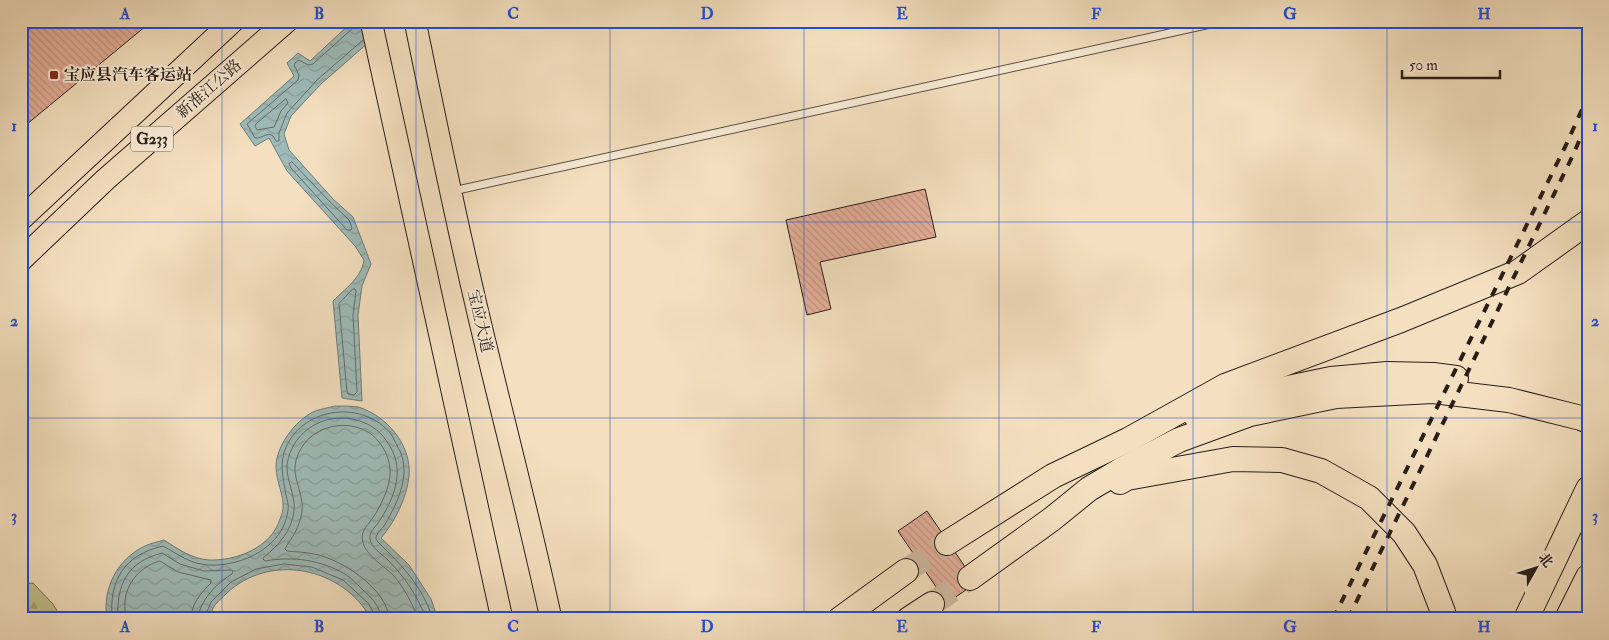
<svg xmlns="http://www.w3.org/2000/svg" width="1609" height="640" viewBox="0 0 1609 640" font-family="'IM FELL Double Pica','Noto Serif SC',serif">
<defs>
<pattern id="forest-firs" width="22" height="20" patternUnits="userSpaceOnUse" patternTransform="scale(1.25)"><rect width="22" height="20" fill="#c2c08e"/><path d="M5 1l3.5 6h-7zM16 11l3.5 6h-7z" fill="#a7a57a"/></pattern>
<pattern id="water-waves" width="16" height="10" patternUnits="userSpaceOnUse" patternTransform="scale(1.25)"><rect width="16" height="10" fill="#9ebbb9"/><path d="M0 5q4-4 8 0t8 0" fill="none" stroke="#88a09e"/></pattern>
<pattern id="building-back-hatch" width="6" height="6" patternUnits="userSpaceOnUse" patternTransform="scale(1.25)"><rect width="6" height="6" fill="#e3ae99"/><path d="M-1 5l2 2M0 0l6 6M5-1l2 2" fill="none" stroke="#c39583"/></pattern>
</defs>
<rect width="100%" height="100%" fill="#f4e0c0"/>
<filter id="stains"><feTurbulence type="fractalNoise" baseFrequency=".004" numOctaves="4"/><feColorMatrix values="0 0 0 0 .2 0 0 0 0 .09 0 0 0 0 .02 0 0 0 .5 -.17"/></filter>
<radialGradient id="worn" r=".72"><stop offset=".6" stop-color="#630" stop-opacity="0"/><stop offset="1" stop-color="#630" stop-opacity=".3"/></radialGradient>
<polygon fill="url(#forest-firs)" stroke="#766e53" points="33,583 53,604 62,619 21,619 21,584"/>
<g fill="url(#water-waves)" stroke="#707c79">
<path d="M353,21H393L321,84L291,116L284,134L289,150L333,199L353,217L371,264L362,286L358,315L362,401L342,398L333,301C345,289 362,277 364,260L355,246L287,171L269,138L255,146L240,124L294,76L287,63L298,53L310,61Z"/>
<path d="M335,406C342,406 350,406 358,407C386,415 412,445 409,476C407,497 395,522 381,538L409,565L431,599L438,619H371C343,567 269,552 226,594C223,597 218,601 215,605C212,609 211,614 209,619H107C102,589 117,559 145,546C151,543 158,542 164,540C178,549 192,559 209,560C236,561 271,548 280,519C281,516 283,512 283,508C284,495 276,481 276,467C276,446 295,421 313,412C319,409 328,408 335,406Z"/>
</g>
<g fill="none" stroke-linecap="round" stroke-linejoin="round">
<g stroke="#646c68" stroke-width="1">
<polyline points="356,21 354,27 313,64 308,65 299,60 295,63 294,65 299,75 298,80 247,124 255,138 258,138 269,134 273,136 276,141 279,141 279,133 287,113 317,80 363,40"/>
<polygon points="286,99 288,103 281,111 274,127 257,130 255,126 256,124"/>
<polygon points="292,162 330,202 349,220 352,228 351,230 347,230 291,168 289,164"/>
<polygon points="353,289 355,289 356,291 353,315 357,392 354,395 348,394 347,392 339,304"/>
<path d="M112,619C109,580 124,555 163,546C178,554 190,564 208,565C242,567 284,547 288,510C289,505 287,500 286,495C283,478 279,463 286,447C305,406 363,400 391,434C394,439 397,446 400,451C411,476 397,504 384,526C382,529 378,531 377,535C375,538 376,539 378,542C403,567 421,584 433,619"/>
<path d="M118,619C116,585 127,562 162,553L180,564L204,571L231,570L233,571L232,574C217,583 199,601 198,619"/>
<path d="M126,619C125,611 124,603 126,595C130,578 144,565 160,561L178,572L211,580V583C201,593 191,604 191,619"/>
<polyline points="204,619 211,602 231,582 256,569 284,564 312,567 343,580 368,603 375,615 375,619"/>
<path d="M381,619C381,607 371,597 363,590C357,585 352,578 345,574C320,560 294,556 265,561L263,559L264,557C279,545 292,530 294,511C296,496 286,480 287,465C292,428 331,408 365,423C377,428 385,437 391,448C405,473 393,501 378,523C375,528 369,531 370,539C371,547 381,554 387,559C404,576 418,596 426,619"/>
<path d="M389,619C388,589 341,559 314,554C305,552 296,552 287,551L285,549C287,544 290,541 293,536C297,530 301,519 302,511C304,496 294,481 295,466C299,432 339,415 368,432C381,440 391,458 390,474C390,487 380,508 372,519C366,527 360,532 363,543C366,555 385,567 394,576C404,588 413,604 418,619"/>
</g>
</g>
<g fill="url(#building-back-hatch)" stroke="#2a1d18">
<polygon points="21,21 152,21 21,129"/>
<polygon points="925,189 936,237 820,262 831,309 807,315 786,220"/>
<polygon points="927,511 976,583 947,603 898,531"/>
</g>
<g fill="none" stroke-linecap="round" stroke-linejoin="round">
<g stroke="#ccb99e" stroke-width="24" stroke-dasharray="24 12" stroke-linecap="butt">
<polyline points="906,571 947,543"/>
<polyline points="932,604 970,578"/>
</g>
<g stroke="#5c4e42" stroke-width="9">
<polyline id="service" points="453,191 1224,21"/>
</g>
<g stroke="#2a1d18" stroke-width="23">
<g id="primary">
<polyline points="371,21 502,619"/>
<path d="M415,21C435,119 455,216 478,313C502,415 529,516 551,619"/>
</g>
</g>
<g stroke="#2a1d18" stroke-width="24">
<g id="trunk">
<polyline points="21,219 233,21"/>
<polyline points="21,260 106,179 287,21"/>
</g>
</g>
<g stroke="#2a1d18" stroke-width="26">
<g id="motorway">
<polyline points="1195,415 1249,396 1331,379 1387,374 1433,375 1456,378"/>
<polyline points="1120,482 1127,478 1233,459 1282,460 1321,471 1369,498 1404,533 1425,565 1443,612 1444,619"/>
<polyline points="947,543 1053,476 1128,440 1225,386 1401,320 1518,272 1588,222"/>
<polyline points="970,578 1052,519 1089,489 1121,470 1179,440 1250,414 1336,396 1433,391 1509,400 1581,418 1588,421"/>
<polyline points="840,619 906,571"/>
<polyline points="909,619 932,604"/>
<polyline points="1526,619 1588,489"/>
<polyline points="1567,619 1588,577"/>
</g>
</g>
<use href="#service" stroke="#f8ebd6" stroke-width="7"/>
<use href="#primary" stroke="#f4e0c0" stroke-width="21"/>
<use href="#trunk" stroke="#f4e0c0" stroke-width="22"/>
<use href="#motorway" stroke="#f4e0c0" stroke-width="24"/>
<g stroke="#2a1d18" stroke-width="4" stroke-dasharray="9 9" stroke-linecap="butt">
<polyline points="1333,619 1566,145 1588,96"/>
<polyline points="1348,619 1573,155 1588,120"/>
</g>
</g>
<path fill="none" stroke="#1d4ed8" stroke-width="1" stroke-opacity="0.55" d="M222,21V619M416,21V619M610,21V619M804,21V619M999,21V619M1193,21V619M1387,21V619M21,222H1588M21,418H1588"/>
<rect fill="#8f2418" stroke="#f8ebd6" stroke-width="2" x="49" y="70" width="10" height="10" rx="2.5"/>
<g text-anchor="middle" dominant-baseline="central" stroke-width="4" stroke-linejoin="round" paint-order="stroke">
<rect fill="#f8ebd6" stroke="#685b51" stroke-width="1" x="131" y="126.5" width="42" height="25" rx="4"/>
<g font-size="15" font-weight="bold" fill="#2a1d18">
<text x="152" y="139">G233</text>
</g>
<g font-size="16" font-weight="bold" fill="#2a1d18" stroke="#f8ebd6" text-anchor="start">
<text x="64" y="75">宝应县汽车客运站</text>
</g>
<g font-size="16" fill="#2a1d18" stroke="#f8ebd6">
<text transform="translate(209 89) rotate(-41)">新淮江公路</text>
<text transform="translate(480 321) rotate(77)">宝应大道</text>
</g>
</g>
<rect width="1609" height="640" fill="none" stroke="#f4e0c0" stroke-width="55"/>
<g transform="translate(1536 568) rotate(51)" stroke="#f8ebd6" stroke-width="4" paint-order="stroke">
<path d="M0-4L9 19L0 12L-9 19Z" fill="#2a1d18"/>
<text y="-8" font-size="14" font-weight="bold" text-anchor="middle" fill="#2a1d18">北</text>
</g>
<path d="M1402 70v8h98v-8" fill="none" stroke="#2a1d18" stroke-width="2.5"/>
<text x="1409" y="70" font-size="15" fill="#2a1d18" stroke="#f8ebd6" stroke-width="4" paint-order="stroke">50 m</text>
<rect x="28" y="28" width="1554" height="584" fill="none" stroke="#1d4ed8" stroke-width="2"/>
<g font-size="16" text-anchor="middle" font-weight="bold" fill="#1d4ed8">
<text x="125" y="19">A</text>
<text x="319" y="19">B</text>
<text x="513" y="19">C</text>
<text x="707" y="19">D</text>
<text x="902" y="19">E</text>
<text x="1096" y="19">F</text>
<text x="1290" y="19">G</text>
<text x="1484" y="19">H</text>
<text x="14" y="131">1</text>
<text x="1595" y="131">1</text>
<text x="14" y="326">2</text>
<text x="1595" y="326">2</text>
<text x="14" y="521">3</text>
<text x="1595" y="521">3</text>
<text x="125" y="632">A</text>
<text x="319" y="632">B</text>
<text x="513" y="632">C</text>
<text x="707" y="632">D</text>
<text x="902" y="632">E</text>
<text x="1096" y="632">F</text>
<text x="1290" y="632">G</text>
<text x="1484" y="632">H</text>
</g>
<rect width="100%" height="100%" filter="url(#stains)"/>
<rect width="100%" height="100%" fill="url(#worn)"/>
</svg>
